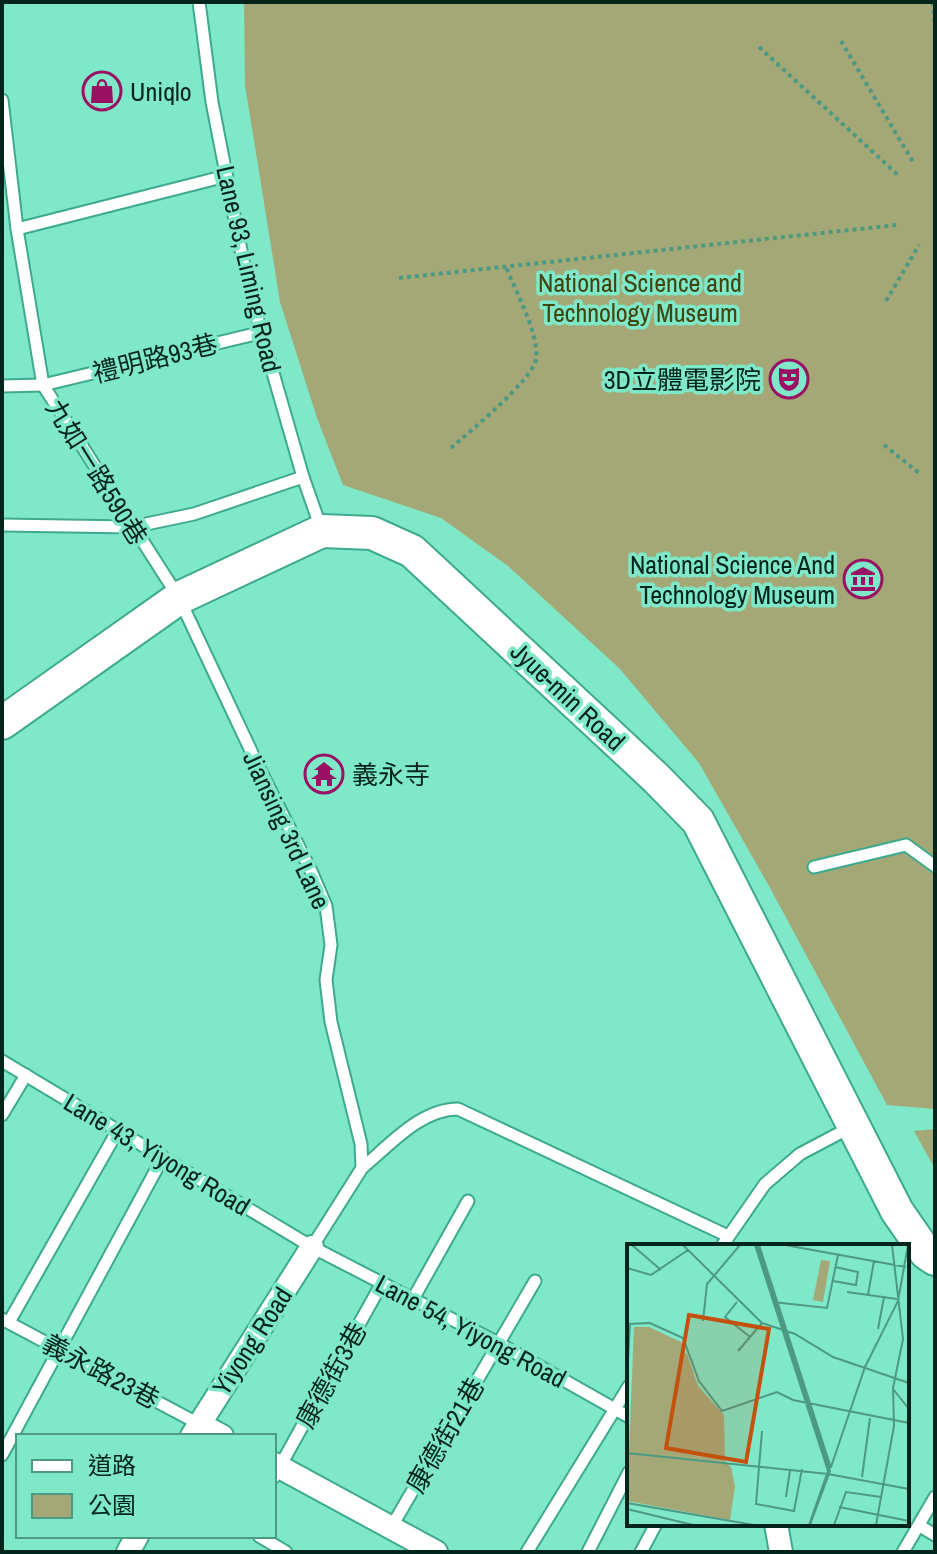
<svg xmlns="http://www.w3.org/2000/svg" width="937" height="1554" viewBox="0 0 937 1554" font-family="'Archivo Narrow','Noto Sans TC',sans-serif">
<rect width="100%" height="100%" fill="#7fe8c8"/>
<g fill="#a4a877">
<polygon points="244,2 935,2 935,1109 887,1105 769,886 699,763 619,668 508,566 441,518 343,485 317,418 280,302 245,85"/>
<polygon points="935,1129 935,1169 914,1131"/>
</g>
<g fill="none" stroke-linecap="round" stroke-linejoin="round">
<g stroke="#3daa8d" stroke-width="15">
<g id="lane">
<polyline points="199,2 212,102 248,286 303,477 322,531"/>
<polyline points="2,100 17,229 43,385 179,598 260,770 311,871 326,906 331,945 326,980 331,1022 361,1144 362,1168 312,1247"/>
<polyline points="17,229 226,176"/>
<polyline points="2,386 43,385 259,333"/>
<polyline points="2,525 132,527 194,514 303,477"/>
<polyline points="814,867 906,845 935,866"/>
<polyline points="2,1061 312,1247 498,1343 629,1417"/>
<polyline points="2,1115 26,1075"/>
<path d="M362,1168C389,1146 420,1109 458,1109L728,1236"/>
<polyline points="722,1246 765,1184 800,1154 851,1127"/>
<polyline points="413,1299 468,1201"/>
<polyline points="2,1319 199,1424"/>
<polyline points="9,1322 118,1130"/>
<polyline points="2,1455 163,1157"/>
<polyline points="274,1477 382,1283"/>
<polyline points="392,1526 535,1281"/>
<polyline points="920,1526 935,1535"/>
<polyline points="259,1536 286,1552"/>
<polyline points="527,1552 629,1386"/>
<polyline points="588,1552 629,1472"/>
<polyline points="641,1552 656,1524"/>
<polyline points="903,1552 935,1497"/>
</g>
</g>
<g stroke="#3daa8d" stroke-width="26">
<g id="street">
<polyline points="199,1424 222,1436"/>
<polyline points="192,1436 312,1247"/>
<polyline points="274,1464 436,1552"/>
<polyline points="776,1524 781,1552"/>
<polyline points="128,1552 137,1536"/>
</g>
</g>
<g stroke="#3daa8d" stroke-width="36">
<polyline id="secondary" points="2,723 179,598 322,531 372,533 412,551 656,778 698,821 897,1211 926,1253 935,1259"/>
</g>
<g stroke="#4c9983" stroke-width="4" stroke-dasharray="4 4" stroke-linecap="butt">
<polyline points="933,2 935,29"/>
<polyline points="841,41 913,162"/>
<polyline points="759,47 899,176"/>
<polyline points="399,278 897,225"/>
<polyline points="886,301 919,245"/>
<polyline points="884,445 919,473"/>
<path d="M451,448C469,432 533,380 536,359C540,335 514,288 505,265"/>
</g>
<use href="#lane" stroke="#fff" stroke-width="11"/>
<use href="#street" stroke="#fff" stroke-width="22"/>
<use href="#secondary" stroke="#fff" stroke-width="32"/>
</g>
<defs>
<g id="shop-ring" transform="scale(2)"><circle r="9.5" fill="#7fe8c8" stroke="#9a1062" stroke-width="1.5"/><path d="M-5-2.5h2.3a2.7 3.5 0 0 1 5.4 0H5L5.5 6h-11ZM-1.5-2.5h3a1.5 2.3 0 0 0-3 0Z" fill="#9a1062"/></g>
<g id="theatre-ring" transform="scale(2)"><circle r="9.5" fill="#7fe8c8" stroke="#9a1062" stroke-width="1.5"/><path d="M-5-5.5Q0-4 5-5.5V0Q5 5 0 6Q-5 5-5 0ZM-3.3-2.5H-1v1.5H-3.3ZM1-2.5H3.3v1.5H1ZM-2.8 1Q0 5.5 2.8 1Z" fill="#9a1062"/></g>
<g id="museum-ring" transform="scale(2)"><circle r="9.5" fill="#7fe8c8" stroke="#9a1062" stroke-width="1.5"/><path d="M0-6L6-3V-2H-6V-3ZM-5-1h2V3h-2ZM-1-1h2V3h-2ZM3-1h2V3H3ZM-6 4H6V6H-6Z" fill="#9a1062"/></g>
<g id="temple-ring" transform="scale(2)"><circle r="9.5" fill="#7fe8c8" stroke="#9a1062" stroke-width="1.5"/><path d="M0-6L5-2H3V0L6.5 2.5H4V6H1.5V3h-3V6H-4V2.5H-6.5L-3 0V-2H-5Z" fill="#9a1062"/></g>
</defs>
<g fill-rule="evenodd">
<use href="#shop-ring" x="102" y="91"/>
<use href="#theatre-ring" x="789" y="379"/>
<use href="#museum-ring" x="863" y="579"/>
<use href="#temple-ring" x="324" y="774"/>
</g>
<g text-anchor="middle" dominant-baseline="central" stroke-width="7" stroke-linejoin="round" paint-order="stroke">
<g font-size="26" fill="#01241b" stroke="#7fe8c8" text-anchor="start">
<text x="130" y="91">Uniqlo</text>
<text x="761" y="379" text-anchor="end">3D立體電影院</text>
<text x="835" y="564" text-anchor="end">National Science And<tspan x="835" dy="30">Technology Museum</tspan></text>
<text x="352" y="774">義永寺</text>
</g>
<g font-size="26" fill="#01241b" stroke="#7fe8c8">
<text transform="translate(249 269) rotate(77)">Lane 93, Liming Road</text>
<text transform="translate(155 358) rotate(-14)">禮明路93巷</text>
<text transform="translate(97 472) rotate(58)">九如一路590巷</text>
<text transform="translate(568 696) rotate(43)">Jyue-min Road</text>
<text transform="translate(287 830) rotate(65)">Jiansing 3rd Lane</text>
<text transform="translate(157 1154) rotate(31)">Lane 43, Yiyong Road</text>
<text transform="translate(471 1331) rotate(28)">Lane 54, Yiyong Road</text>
<text transform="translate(252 1341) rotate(-57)">Yiyong Road</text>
<text transform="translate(101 1371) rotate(28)">義永路23巷</text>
<text transform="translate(331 1375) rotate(-61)">康德街3巷</text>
<text transform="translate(445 1435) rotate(-60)">康德街21巷</text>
</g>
<g font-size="26" fill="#41440e" stroke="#7fe8c8">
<text x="640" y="282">National Science and<tspan x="640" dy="30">Technology Museum</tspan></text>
</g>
</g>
<g transform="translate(627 1244)">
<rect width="282" height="282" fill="#7fe8c8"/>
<path d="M194,16L203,17L196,58L186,56ZM7,83H22L54,98L58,108H53L60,110L71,142L97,171L98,217L104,223L108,243L103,276L0,257Z" fill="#a4a877"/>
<path fill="none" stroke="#4d9a83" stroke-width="2" d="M5,1L34,26M56,1L135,79L168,90L206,113L282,139M128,1L201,227L182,281M130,1L203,227L183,281M132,1L204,224M158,1L279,23M0,24L24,31L61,6M206,37L229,41L231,28L208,23M220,48L270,55M241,51L247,17M110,58L98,73L123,93M146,58L200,64L211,11M76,77L80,40L113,1M0,80L23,79L56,94L72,137L95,167L150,148L166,156L282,179M251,85L257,53M111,107L135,79M0,132L3,80M266,145L282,165M135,187L129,260L167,267L175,225M0,209L201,230L282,245M204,223L238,123L271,57L281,1M235,233L243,174M159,253L163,226M0,259L127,281M212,263L282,277M0,265L66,281M207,281L219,248L254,253M249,281L267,182L266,144L276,95L265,1"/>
<path fill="#c5510e" fill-opacity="0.15" stroke="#c5510e" stroke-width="4" d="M62,71L142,85L119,218L39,204Z"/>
<rect width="282" height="282" fill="none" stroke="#01241b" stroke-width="4"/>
</g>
<rect width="937" height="1554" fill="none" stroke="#01241b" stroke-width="8"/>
<rect x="16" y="1434" width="260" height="104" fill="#7fe8c8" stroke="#4d9a83" stroke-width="2"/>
<rect x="32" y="1460" width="40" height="12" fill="#ffffff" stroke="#4d9a83" stroke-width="2"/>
<text x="88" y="1474" font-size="24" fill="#01241b">道路</text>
<rect x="32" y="1494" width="40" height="24" fill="#a4a877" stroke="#4d9a83" stroke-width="2"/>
<text x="88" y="1514" font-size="24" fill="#01241b">公園</text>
</svg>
